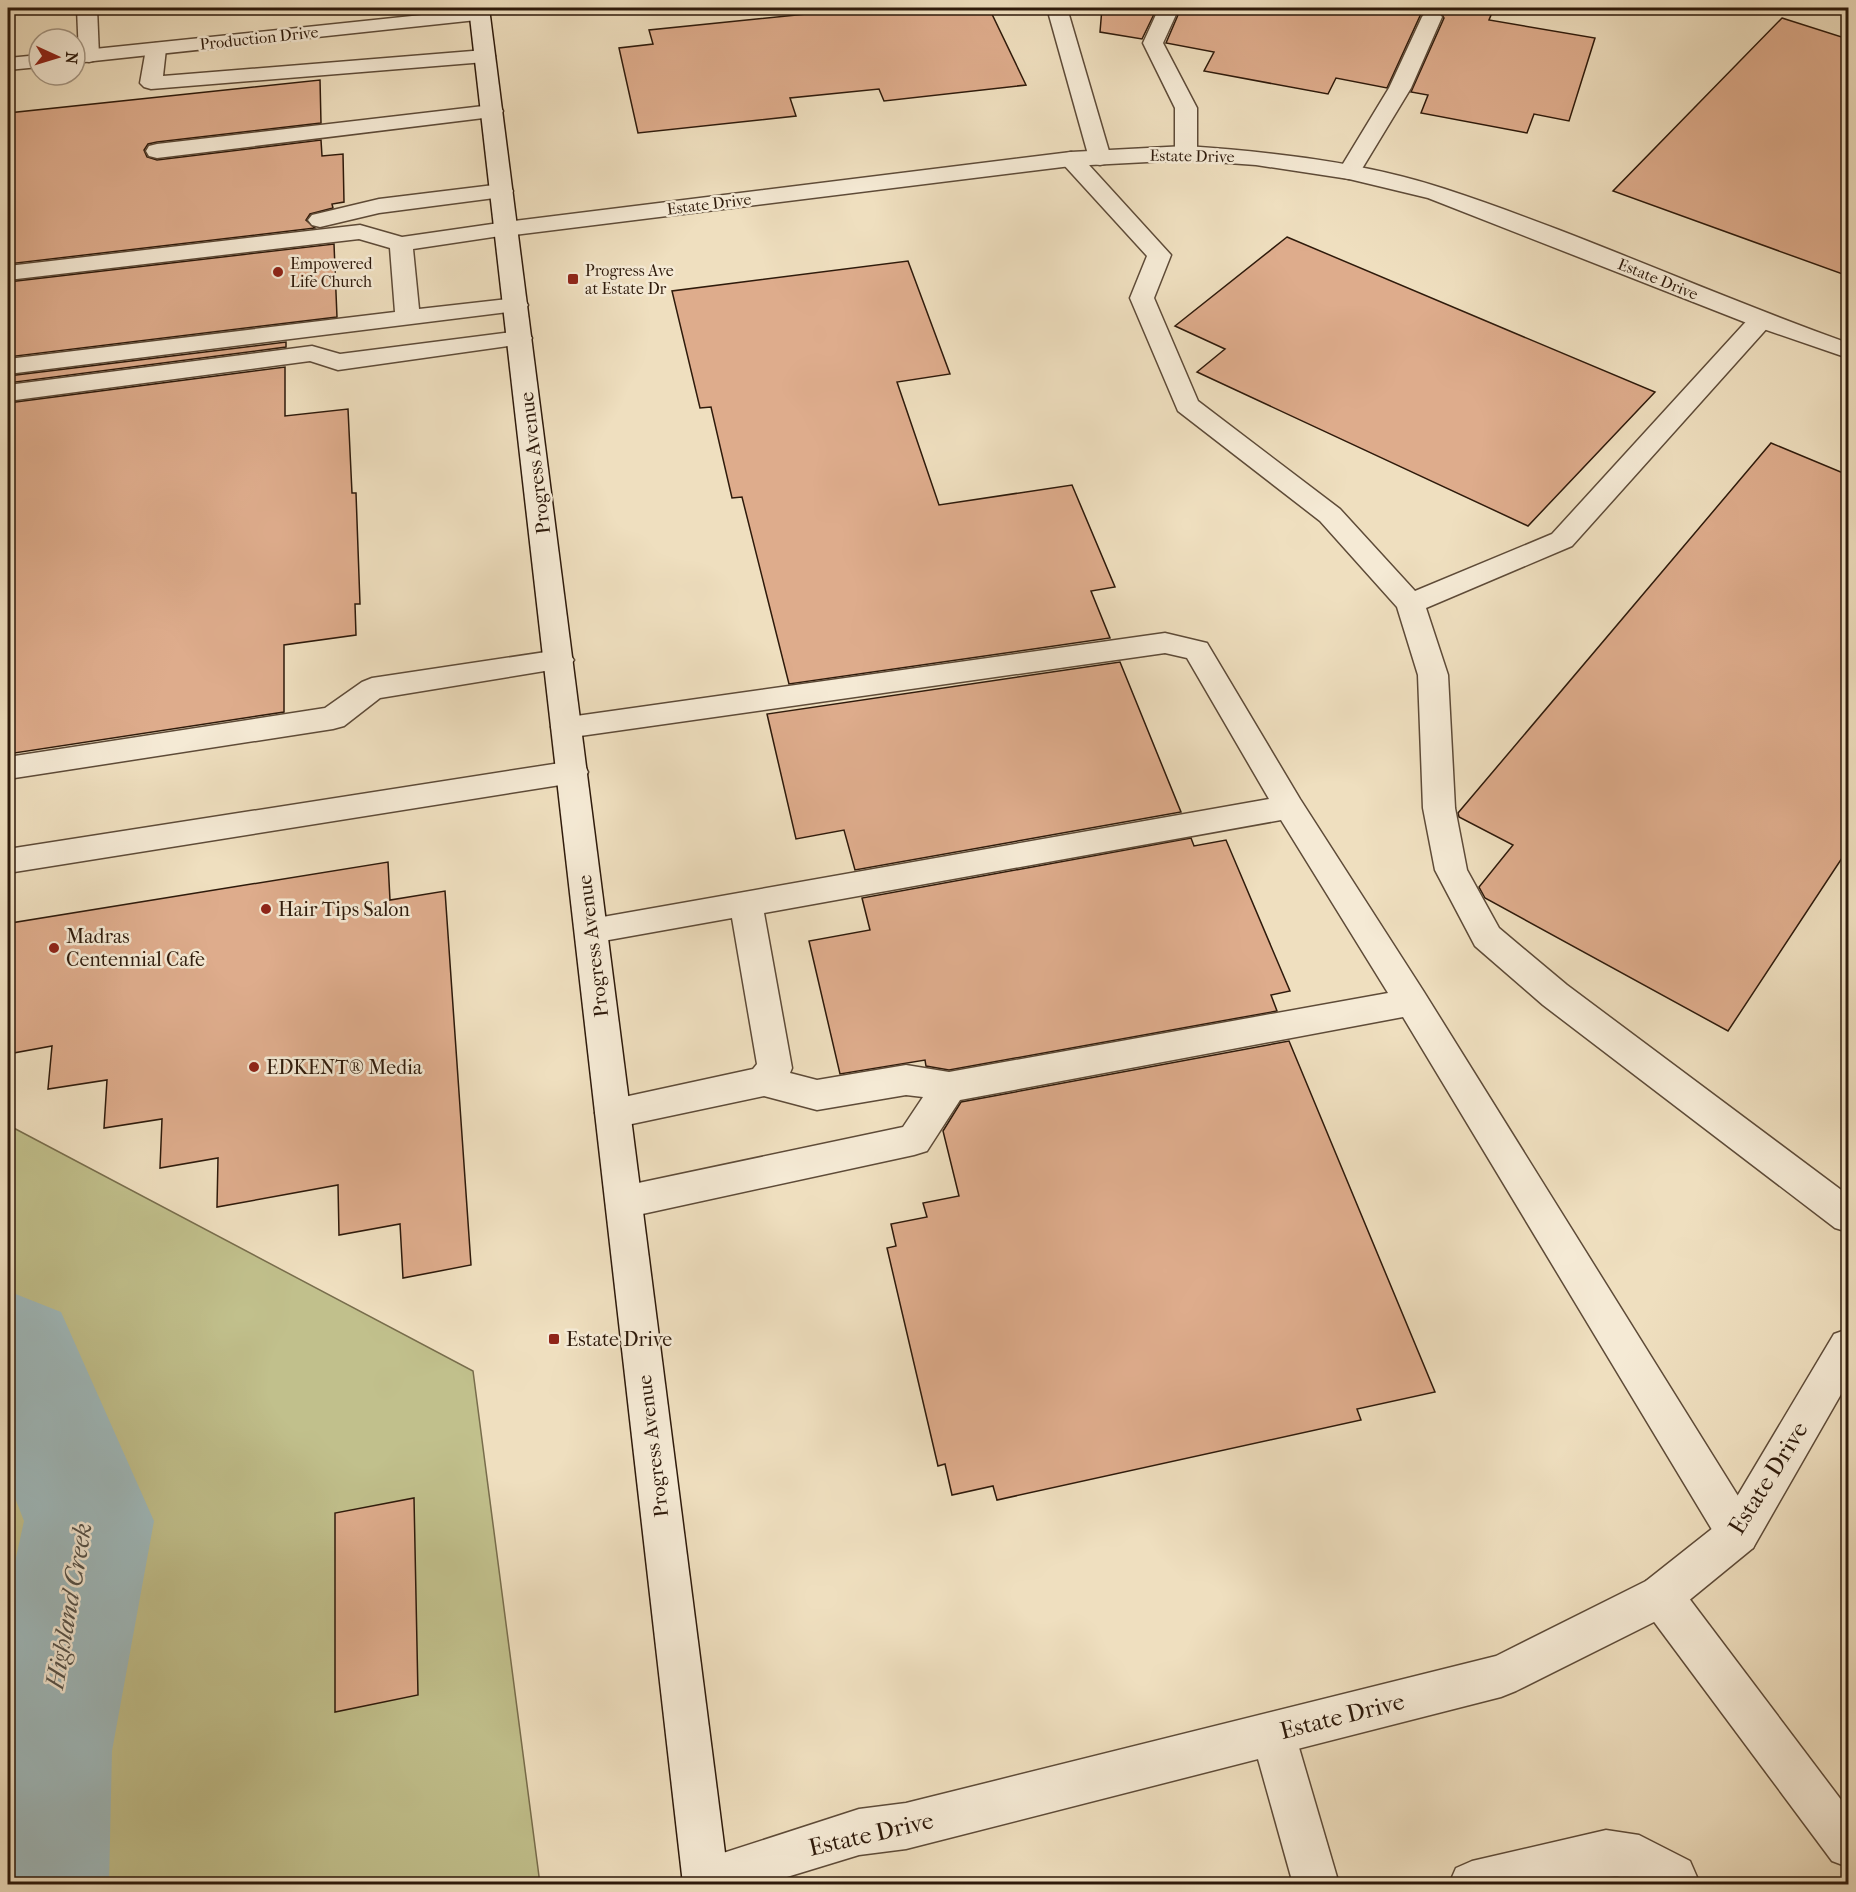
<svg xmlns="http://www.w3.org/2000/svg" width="1856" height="1892" viewBox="0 0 1856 1892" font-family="'IM FELL French Canon',serif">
<rect width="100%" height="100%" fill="#efdfbf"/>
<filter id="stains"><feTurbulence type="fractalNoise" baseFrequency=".00333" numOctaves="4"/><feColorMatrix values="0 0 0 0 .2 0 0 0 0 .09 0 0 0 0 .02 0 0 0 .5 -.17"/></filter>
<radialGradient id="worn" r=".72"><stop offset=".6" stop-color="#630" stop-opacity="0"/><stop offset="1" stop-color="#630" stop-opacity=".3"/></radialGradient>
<polygon fill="#c1c08c" stroke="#786d4c" stroke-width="1.5" points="8,1125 473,1371 540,1884 8,1884"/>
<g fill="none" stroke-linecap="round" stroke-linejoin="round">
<polygon fill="#9fbabd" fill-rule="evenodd" points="8,1291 61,1312 154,1521 112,1751 109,1884 8,1884 8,1594 24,1521 8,1480"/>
</g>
<g fill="#deac8c" stroke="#2e1a0b" stroke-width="1.5">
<polygon points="866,8 989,8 1026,85 884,101 879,89 790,98 796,116 638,133 619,48 653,44 649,30"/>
<polygon points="1102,8 1157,8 1142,39 1100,32"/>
<polygon points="1181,8 1494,8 1489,20 1595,38 1569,121 1534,114 1527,133 1421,113 1428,95 1411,92 1444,18 1440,11 1431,9 1424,11 1420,16 1387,88 1336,78 1328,94 1204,71 1214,52 1166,43"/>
<polygon points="1782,18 1848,39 1848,276 1613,191"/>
<polygon points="320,80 321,123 157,142 148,144 144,150 147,157 157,160 321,140 322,156 343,154 344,202 332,204 333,208 310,214 306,220 315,228 8,264 8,113"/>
<polygon points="1287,237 1505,329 1655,392 1528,526 1197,372 1225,349 1175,326"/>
<polygon points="334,244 337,317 8,357 8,282"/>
<polygon points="908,261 950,374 897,382 939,505 1072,485 1115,587 1091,591 1110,638 789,684 742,497 732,498 711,407 700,408 672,291"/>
<polygon points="286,342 286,347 8,383 8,376"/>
<polygon points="285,367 285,416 348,409 352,493 356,493 360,604 355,604 356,635 284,645 284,712 8,754 8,403"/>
<polygon points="1771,443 1848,475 1848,849 1728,1031 1485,898 1479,887 1513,845 1459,817 1458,813"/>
<polygon points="1120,662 1181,812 855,870 844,830 796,839 767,714"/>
<polygon points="1191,838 1194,846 1226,840 1290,991 1271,995 1277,1011 949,1070 926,1066 925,1060 840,1074 809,941 870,930 862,898"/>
<polygon points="388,862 390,900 445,891 471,1265 403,1278 400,1224 339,1235 338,1185 217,1207 218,1158 160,1168 162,1119 104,1128 107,1080 48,1089 52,1046 8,1054 8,953 11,923"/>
<polygon points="1289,1041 1435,1392 1357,1409 1361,1420 997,1500 993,1486 952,1495 945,1464 938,1466 887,1248 896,1246 891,1224 927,1217 923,1203 959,1196 943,1131 961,1102"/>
<polygon points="414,1498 418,1695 335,1712 335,1513"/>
</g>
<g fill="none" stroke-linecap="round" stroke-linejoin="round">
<g stroke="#5e4b38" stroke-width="3">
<g id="service">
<polygon points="77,8 97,8 99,56 96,60 89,62 82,60 79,56"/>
<polygon points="1047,8 1067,8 1111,158 1108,163 1100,165 1092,163 1089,158"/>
<polygon points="1159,8 1179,8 1163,43 1197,108 1197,153 1194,158 1186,160 1178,158 1175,153 1175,108 1143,43"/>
<polygon points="1432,11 1439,13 1442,17 1411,88 1357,177 1349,179 1341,177 1338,172 1389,88 1422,17 1425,13"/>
<polygon points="156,43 163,45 166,49 163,76 485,50 492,52 495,56 492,60 485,62 151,89 144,87 140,83 146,49 149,45"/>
<polygon points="492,105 500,106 503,111 500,116 157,158 149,156 146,151 149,146 157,144"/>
<polygon points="1071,152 1079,154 1171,255 1154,298 1198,401 1340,509 1415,591 1552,534 1752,315 1761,313 1770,315 1773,320 1770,325 1572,546 1426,608 1448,675 1455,808 1467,870 1499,928 1567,985 1848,1195 1848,1232 1835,1228 1543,1005 1475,946 1435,870 1423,808 1418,675 1397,607 1320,521 1178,411 1130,298 1147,256 1063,164 1060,159 1063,154"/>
<polygon points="502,184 510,186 513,191 510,196 379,213 320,227 312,225 308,220 312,215 379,199"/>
<polygon points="506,222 514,224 518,229 514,234 413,249 419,309 516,298 525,300 528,305 525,310 8,374 8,359 395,312 390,248 359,239 8,280 8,266 360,225 402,237"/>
<polygon points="520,331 529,333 532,338 529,343 338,370 310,361 8,401 8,385 312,346 340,354"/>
<path d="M1165,633L1207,643L1300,799L1424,992L1753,1520L1759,1534L1753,1548L1738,1554L1723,1548L1403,1017L960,1100L927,1151L914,1155L624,1218L611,1213L606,1202L611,1191L624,1186L903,1127L923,1097L906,1095L817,1110L764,1096L613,1128L601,1124L595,1113L601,1102L753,1069L757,1064L732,918L592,943L580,939L576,930L580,921L1269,799L1187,658L1165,653L566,738L555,735L551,727L555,719ZM1281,820L1388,993L949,1072L906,1065L817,1080L790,1073L792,1068L764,913Z"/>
<polygon points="559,650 569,653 574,660 569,667 380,698 344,726 333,729 8,779 8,757 325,708 362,682 372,678"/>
<polygon points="573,761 584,764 588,772 584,780 573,783 8,873 8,849"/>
<polygon points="1661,1575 1676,1581 1848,1809 1848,1867 1832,1861 1646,1611 1640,1596 1646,1581"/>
<polygon points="1273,1712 1288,1719 1295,1734 1339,1884 1293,1884 1251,1734 1258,1719"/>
<path d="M1606,1830L1639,1835L1690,1861L1700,1884H1642C1611,1868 1595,1883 1565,1884C1531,1886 1482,1888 1449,1884L1456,1868L1472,1861Z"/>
</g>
</g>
<g stroke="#5e4b38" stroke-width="3">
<g id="minor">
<polygon points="479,9 486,11 489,15 486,19 75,63 75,51"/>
<polygon points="39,55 39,67 8,70 8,58"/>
<path d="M1186,146C1271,152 1365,162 1445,189C1582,234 1713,295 1848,343V358L1752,325L1428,198L1349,179L1256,165L1186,160L1071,166L506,236L498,234L494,229L498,224L506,222L1071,152Z"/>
<polygon points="1848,1329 1848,1382 1753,1548 1676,1611 1516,1691 1501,1697 906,1849 859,1855 764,1884 684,1884 682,1880 689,1864 859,1809 906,1803 1496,1656 1646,1581 1723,1520 1834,1334"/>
</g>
</g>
<g stroke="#2e1a0b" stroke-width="3">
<polygon id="secondary" points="469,8 489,8 729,1884 683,1884"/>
</g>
<use href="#service" fill="#f5ead5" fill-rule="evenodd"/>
<use href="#minor" fill="#f5ead5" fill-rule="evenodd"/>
<use href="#secondary" fill="#f5ead5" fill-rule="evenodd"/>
</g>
<g fill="#8f2418" stroke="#f5ead5" stroke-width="2">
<circle cx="278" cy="272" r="6"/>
<rect x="567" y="273" width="12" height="12" rx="3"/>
<circle cx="266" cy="909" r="6"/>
<circle cx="54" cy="948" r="6"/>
<circle cx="254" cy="1067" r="6"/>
<rect x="548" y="1333" width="12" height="12" rx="3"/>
</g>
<g text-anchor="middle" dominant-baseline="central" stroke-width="5" stroke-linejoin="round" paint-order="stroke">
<g font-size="16" fill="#2e1a0b" stroke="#f5ead5">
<text transform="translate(259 38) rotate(-6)">Production Drive</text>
<text transform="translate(1192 156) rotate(1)">Estate Drive</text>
<text transform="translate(709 204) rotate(-7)">Estate Drive</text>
<text transform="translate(1658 279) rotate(22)">Estate Drive</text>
</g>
<g font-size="16" fill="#2e1a0b" stroke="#f5ead5" text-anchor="start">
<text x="290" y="263">Empowered<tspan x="290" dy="18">Life Church</tspan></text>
<text x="585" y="270">Progress Ave<tspan x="585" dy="18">at Estate Dr</tspan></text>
</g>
<g font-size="20" fill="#2e1a0b" stroke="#f5ead5">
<text transform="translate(535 463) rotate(-97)">Progress Avenue</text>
<text transform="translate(593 946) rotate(-97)">Progress Avenue</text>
<text transform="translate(653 1446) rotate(-97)">Progress Avenue</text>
</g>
<g font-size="20" fill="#2e1a0b" stroke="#f5ead5" text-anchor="start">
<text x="278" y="909">Hair Tips Salon</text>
<text x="66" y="936">Madras<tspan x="66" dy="23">Centennial Cafe</tspan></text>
<text x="266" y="1067">EDKENT® Media</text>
<text x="566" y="1339">Estate Drive</text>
</g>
<g font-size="24" fill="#2e1a0b" stroke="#f5ead5">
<text transform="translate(1768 1478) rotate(-58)">Estate Drive</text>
<text transform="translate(1342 1716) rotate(-14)">Estate Drive</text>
<text transform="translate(871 1834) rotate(-13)">Estate Drive</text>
</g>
<g font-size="26" font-style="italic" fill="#565249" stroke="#f5ead5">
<text transform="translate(69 1606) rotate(-80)">Highland Creek</text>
</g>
</g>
<rect width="1856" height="1892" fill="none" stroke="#efdfbf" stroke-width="30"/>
<rect x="9" y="9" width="1838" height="1874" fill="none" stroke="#2e1a0b" stroke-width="3"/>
<rect x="15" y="15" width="1826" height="1862" fill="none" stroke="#2e1a0b" stroke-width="1.5"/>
<g transform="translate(57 57) rotate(94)"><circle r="28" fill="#f5ead5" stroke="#a59784" stroke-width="1.5"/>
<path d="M0-4.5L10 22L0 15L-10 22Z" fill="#8f2418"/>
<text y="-9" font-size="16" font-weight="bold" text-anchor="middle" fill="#2e1a0b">N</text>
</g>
<rect width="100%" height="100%" filter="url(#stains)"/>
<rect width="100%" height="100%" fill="url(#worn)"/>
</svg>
